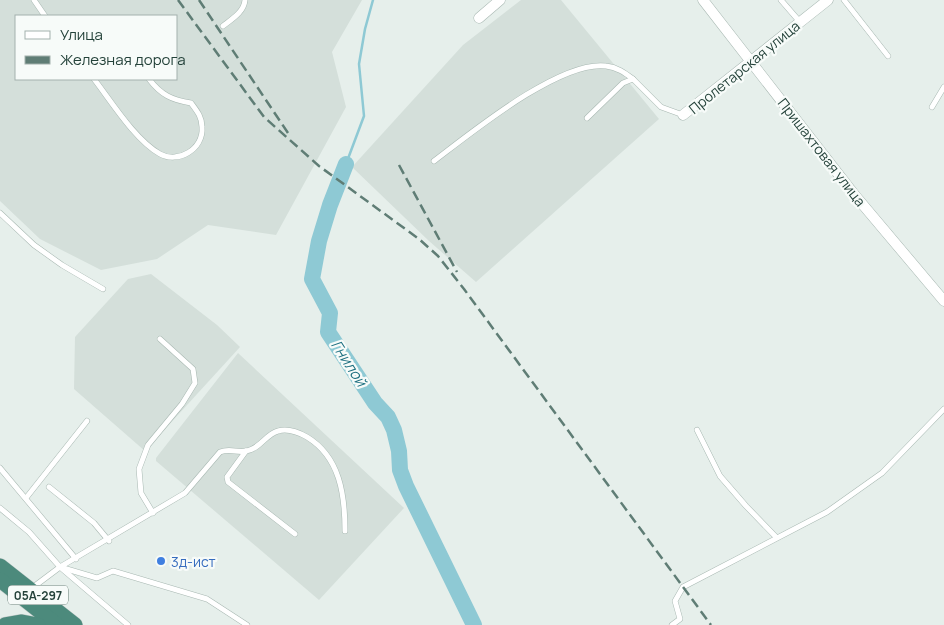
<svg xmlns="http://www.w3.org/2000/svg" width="944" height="625" viewBox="0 0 944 625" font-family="Manrope,sans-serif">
<rect width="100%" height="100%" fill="#e6efeb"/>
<g fill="#d4dfda" fill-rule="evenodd">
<path d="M0,0H362L332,52L346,107L276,235L208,225L157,259L101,270L40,239L0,201ZM16,16H176V79H16Z"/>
<polygon points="521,0 561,0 659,119 476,282 429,241 352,167 463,45"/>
<polygon points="151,274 217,325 240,347 145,451 74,389 75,337 128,279"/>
<polygon points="238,353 404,508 319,600 156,461 156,458"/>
</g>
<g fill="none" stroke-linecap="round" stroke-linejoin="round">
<polyline stroke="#8ec9d4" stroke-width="2.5" points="346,164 364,116 359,64 365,29 373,0"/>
<polyline stroke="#8ec9d4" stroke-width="16" points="346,164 330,205 319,241 312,279 330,313 328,332 375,403 388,417 394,430 399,451 400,470 406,486 474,625"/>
<g stroke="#a8b8b2" stroke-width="6">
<g id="service">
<polyline points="34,0 45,16"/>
<polyline points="781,0 800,22"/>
<polyline points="844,0 888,56"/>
<path d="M223,26C232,19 244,12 245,0"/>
<path d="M94,79C111,101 135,140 160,154C178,164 204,149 202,127C202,117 197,111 191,103C172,100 161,95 149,79"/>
<polyline points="932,107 944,87"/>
<polyline points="587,118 623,83 633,79 661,107 683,115"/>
<path d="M434,161C471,133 560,60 606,66C617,67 625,73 633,79"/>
<polyline points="0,213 34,245 62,265 103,289"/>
<polyline points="697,430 720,476 746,506 776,537"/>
<polyline points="246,451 227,477 228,482 295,534"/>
<polyline points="0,468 76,559"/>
<polyline points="49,487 94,523 109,541"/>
<polyline points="26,498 87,421"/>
<polyline points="0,508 29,532 60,567 128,625"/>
<polyline points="153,513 141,493 139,469 148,445 182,404 195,383 193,369 160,339"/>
<polyline points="60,567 97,578 113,571 207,599 247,625"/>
<path d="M32,588L60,567L185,493L220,452C230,448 237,453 246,451C260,449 266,434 278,431C288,428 298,432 307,437C340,457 345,495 345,531"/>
<polyline points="672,625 680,619 675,601 683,587 827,512 882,473 944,409"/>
</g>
</g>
<g stroke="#a8b8b2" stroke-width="11">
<g id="minor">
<polyline points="703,0 853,193 944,301"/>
<polyline points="479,18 500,0"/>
<polyline points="683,115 828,0"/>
</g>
</g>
<g stroke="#c2cac8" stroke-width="16">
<g id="trunk">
<polyline points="0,566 75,625"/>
<polyline points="0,580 57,625"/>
<polyline points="5,625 22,622 38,625"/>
</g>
</g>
<use href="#service" stroke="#fff" stroke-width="5"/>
<use href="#minor" stroke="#fff" stroke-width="10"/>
<use href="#trunk" stroke="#4c8a7c" stroke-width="15"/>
<g stroke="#5f7d75" stroke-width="2.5" stroke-dasharray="10 5" stroke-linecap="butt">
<polyline points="178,0 264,117 319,166 419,239 438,256 464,289 711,625"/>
<polyline points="199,0 288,133"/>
<polyline points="399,165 457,272"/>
</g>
</g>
<circle fill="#3f7fe0" stroke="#f7fbf9" stroke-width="2" cx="161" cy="561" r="5"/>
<g text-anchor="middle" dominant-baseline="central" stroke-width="4.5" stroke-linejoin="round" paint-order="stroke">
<rect fill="#f7fbf9" stroke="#637a73" stroke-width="1" x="8" y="585.5" width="60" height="19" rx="4"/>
<g font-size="12" font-weight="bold" fill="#24423a">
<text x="38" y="595">05А-297</text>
</g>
<g font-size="14" fill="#24423a" stroke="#f7fbf9">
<text transform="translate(744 67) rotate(-39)">Пролетарская улица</text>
<text transform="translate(822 152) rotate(52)">Пришахтовая улица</text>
</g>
<g font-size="14" fill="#366cbe" stroke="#f7fbf9" text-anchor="start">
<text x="171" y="561">3д-ист</text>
</g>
<g font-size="15" font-style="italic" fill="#1c6f80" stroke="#f7fbf9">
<text transform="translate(349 363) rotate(57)">Гнилой</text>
</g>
</g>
<rect x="15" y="15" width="162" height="65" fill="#f7fbf9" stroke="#a3b1ad"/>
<rect x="25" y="31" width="25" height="8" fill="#ffffff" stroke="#a3b1ad"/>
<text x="60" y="40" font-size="15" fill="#24423a">Улица</text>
<rect x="25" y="56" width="25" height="8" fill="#5f7d75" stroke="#a3b1ad"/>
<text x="60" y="65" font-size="15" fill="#24423a">Железная дорога</text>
</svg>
